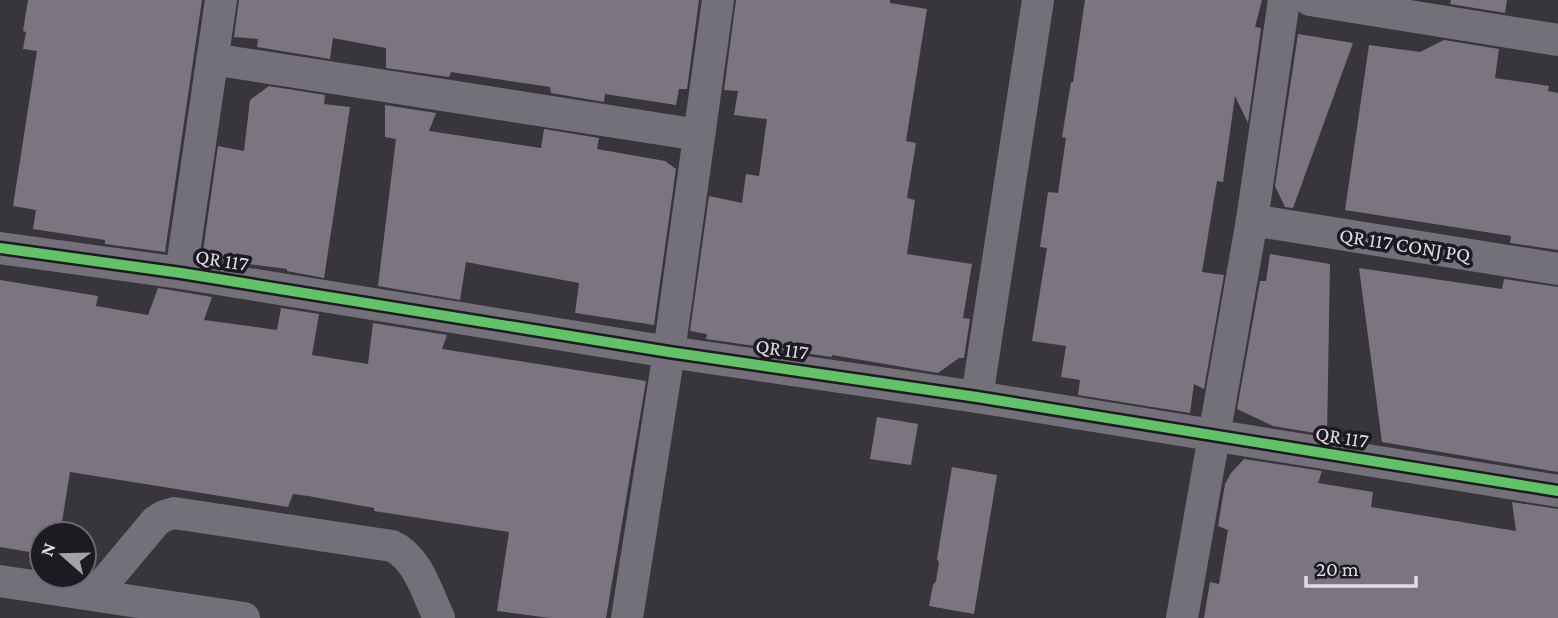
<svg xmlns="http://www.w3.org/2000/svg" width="1558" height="618" viewBox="0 0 1558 618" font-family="'Crimson Pro',serif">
<rect width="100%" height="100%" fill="#38353b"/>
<g fill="#7b7582">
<polygon points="28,0 202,0 165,252 105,244 105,240 33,229 36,210 13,206 37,51 23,49 26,32 23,31"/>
<polygon points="239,0 699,0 687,89 679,89 676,105 605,94 604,102 551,93 550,87 451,72 449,77 386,68 386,48 333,38 330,59 257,47 258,39 234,37"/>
<polygon points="736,0 890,0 890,3 927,9 906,141 916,143 907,198 915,200 907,254 972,264 963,318 970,319 964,358 959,358 938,373 832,355 832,357 706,339 707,334 690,331 709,196 742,203 746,174 759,176 767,119 734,115 738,91 724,90"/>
<polygon points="1085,0 1262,0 1255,27 1261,28 1248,123 1235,96 1223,182 1217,181 1202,272 1224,275 1204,389 1194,384 1190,413 1078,395 1080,380 1061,377 1066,346 1032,341 1047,248 1040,247 1048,192 1058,193 1066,138 1062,137 1071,82 1073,82"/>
<polygon points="1451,0 1507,0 1505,13 1450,4"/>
<polygon points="1298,34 1353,43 1293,208 1285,207 1275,186"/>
<polygon points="1444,40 1499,49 1495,78 1549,86 1548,91 1558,93 1558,250 1510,243 1511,236 1345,210 1369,45 1420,52"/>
<polygon points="269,86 325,95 324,104 350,107 324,278 287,271 287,269 202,258 218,146 244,151 250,100"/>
<polygon points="385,105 436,113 429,131 541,148 544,129 599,138 597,149 665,161 676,169 654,325 575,313 579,283 466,262 460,300 378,286 396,139 385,137"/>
<polygon points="1270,254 1330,264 1327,435 1273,426 1237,409 1260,281 1266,281"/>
<polygon points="1359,268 1502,289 1504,279 1558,287 1558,472 1382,442"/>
<polygon points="0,280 98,296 96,306 148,315 158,288 212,297 204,320 277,330 281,308 319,314 312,355 368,364 373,323 447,335 442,349 646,381 606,618 550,618 497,611 509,532 374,511 374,508 308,496 293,494 288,507 70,472 60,534 42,534 42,554 0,547"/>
<polygon points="877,417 918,424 911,465 870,459"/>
<polygon points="1244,459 1322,471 1318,483 1373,492 1371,507 1516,531 1512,502 1558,509 1558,618 1204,618 1210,582 1219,584 1228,530 1218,526 1225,484 1231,473"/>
<polygon points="952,467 997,475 974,614 929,606 933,585 936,581 939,563 937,559"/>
</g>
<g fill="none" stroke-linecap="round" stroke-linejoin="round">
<g stroke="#747079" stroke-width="32">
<polyline points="1310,0 1558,40"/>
<polyline points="212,59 699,135"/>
<polyline points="1252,220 1558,269"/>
<polyline points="0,248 181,273 669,352 977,397 1558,491"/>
<polyline points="181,273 221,0"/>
<polyline points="977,397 1038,0"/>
<polyline points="0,581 244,618"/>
<path d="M94,595L156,521L164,516L174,513L392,546C418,558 427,593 439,618"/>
<polyline points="627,618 669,352 718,0"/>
<polyline points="1182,618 1252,220 1284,0"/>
</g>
<g stroke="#1d1b21" stroke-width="15">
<polyline id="cycleway" points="0,248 181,273 669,352 977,397 1558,491"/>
</g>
<use href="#cycleway" stroke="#61c268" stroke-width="10"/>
</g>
<g text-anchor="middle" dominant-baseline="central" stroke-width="7" stroke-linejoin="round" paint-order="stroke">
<g font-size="21" fill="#dfdde4" stroke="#1d1b21">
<text transform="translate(1405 245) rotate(9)">QR 117 CONJ PQ</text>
<text transform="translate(222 260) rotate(9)">QR 117</text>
<text transform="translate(782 349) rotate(8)">QR 117</text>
<text transform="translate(1342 437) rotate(9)">QR 117</text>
</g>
</g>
<g transform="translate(63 555) rotate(290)"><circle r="33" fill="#1d1b21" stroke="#6b696f" stroke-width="2"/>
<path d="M0-5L12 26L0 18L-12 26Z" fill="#a5a2a9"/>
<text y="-10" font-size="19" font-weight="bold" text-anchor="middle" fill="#dfdde4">N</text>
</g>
<path d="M1306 576v10h110v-10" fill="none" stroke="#dfdde4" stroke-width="3.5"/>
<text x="1316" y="576" font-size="21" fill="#dfdde4" stroke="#1d1b21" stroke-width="5" paint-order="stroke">20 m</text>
</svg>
